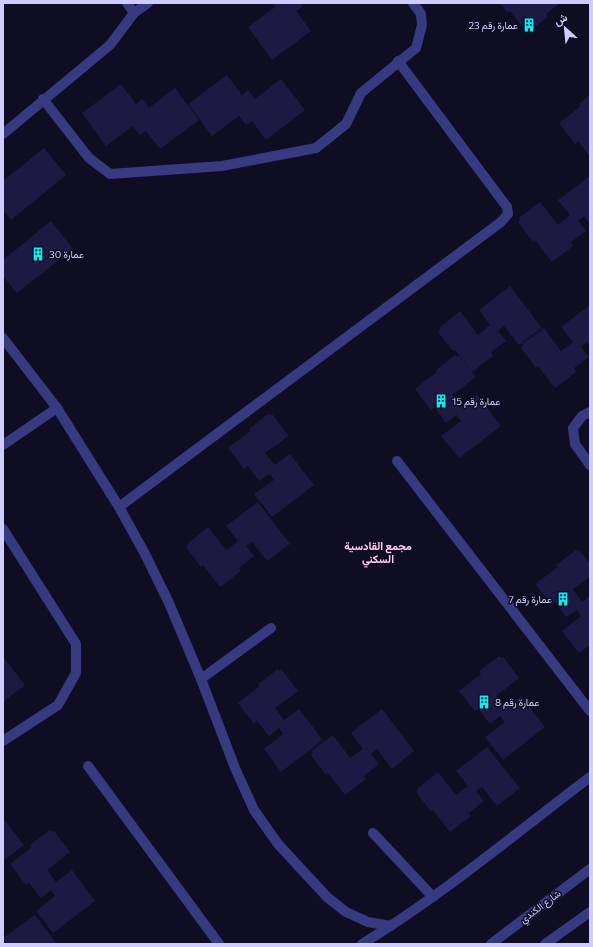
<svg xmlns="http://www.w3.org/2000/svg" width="593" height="947" viewBox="0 0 593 947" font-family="Commissioner,Vazirmatn,sans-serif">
<rect width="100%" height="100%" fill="#0f0d21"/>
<g fill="#1e1942">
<polygon points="272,3 300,3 303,6 296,11 311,31 272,60 248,27 275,7"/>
<polygon points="500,3 560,3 546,14 548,17 527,33 510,11 508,13"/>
<polygon points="227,75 242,95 248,90 255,99 281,79 305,110 266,140 252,121 246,125 239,116 212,136 188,104"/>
<polygon points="121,84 136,104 142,99 149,108 175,88 199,120 160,149 146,131 140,135 133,126 106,146 82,113"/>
<polygon points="590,95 590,157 578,141 575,144 559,123 581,106 579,104"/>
<polygon points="44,148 66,175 11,220 3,210 3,181"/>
<polygon points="590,176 590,224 584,216 578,221 586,231 571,242 573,246 552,262 535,240 533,242 518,222 520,220 519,218 540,202 558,225 570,215 558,200"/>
<polygon points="51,221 73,249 17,293 3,276 3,260"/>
<polygon points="510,286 542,328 519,345 504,326 498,331 506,341 491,352 493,356 472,372 455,350 453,351 438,332 440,330 439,328 460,311 478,335 490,325 479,310"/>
<polygon points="590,305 590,346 587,342 581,347 589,357 574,368 576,372 555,388 538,366 536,368 521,348 523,346 522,344 544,328 561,351 573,342 561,327"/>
<polygon points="455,355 457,357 459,356 476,377 452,395 462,407 477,395 501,426 459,458 441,436 461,421 456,415 446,423 435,408 431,410 415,389 437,372 436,370"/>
<polygon points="268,414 270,416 272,414 289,436 265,453 275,465 290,454 314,485 272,517 254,494 274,480 269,474 259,481 248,466 244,469 228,448 250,431 249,429"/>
<polygon points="258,502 290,544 267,561 252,542 246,546 254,556 239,568 241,571 220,587 203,565 201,567 186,547 188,546 187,544 208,527 226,550 238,541 226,526"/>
<polygon points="576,550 577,552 579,550 590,564 590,577 573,589 582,602 590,596 590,645 579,653 562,631 581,616 577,610 566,617 555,602 552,605 535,584 558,567 556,565"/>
<polygon points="499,656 501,658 503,657 519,678 496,696 505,708 521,696 545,727 503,760 485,737 505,722 500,716 490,724 478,709 475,711 459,691 481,674 479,671"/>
<polygon points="3,657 25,685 3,702"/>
<polygon points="278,669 280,671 281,669 298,691 275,708 284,720 299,709 323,740 281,772 264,749 283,734 279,728 269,736 257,721 254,724 238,703 260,686 258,684"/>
<polygon points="382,709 414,751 392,769 377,749 371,754 379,764 364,776 366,779 345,795 328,773 326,775 311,755 313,753 311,751 333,735 350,758 363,749 351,733"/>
<polygon points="487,747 520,788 497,806 482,787 476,791 484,801 469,813 471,816 450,832 433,810 431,812 416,792 418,790 417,789 438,772 456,795 468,786 456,771"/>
<polygon points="3,818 24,845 3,861"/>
<polygon points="50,830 52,832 54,831 70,852 47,870 56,882 72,870 95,901 53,933 36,911 55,896 51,890 41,898 29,883 26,885 10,864 32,847 30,845"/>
<polygon points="35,915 57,944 7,944 3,938"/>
</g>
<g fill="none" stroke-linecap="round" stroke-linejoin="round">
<g stroke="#373a81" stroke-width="10">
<polyline points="127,3 134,13"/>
<polyline points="43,99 89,158 110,174 222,166 316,148 346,124 361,93 416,48 422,25 421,14 413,3"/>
<polyline points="3,134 110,45 134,13 148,3"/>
<polyline points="3,338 57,408 119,507 145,554 169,603 201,679 235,768 254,810 278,844 327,897 346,912 368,922 391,926"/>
<polyline points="590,412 582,416 573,428 575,444 590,465"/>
<polyline points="3,445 57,408"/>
<polyline points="397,461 590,711"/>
<polyline points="119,507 501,222 508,214 507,207 398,61"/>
<polyline points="3,529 76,644 76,673 58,705 3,741"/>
<polyline points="201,679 271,628"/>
<polyline points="88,766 219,944"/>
<polyline points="373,833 433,897"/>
<path d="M362,944C442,895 515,834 590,777"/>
<polyline points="491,944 590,869"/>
<polyline points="545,944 590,912"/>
</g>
</g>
<defs>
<g id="building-bare" transform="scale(1.08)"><path d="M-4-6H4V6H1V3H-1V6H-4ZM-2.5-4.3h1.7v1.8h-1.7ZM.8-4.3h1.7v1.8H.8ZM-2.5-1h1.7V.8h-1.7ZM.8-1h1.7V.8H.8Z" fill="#00f3f8" stroke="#0f0d21" stroke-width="2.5" paint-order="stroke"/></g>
</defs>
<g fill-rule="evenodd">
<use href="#building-bare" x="529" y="25"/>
<use href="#building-bare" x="38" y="254"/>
<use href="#building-bare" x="441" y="401"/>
<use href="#building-bare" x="563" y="599"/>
<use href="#building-bare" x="484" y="702"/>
</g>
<g text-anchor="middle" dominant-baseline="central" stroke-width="3" stroke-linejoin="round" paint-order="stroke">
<g font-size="10" fill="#cfcdff" stroke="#0f0d21" text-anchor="start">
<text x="518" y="25" text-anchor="end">عمارة رقم 23</text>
<text x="49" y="254">عمارة 30</text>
<text x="452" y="401">عمارة رقم 15</text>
<text x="552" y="599" text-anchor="end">عمارة رقم 7</text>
<text x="495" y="702">عمارة رقم 8</text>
</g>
<g font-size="10" fill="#cfcdff" stroke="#0f0d21">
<text transform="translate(540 906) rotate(-37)">شارع الكندي</text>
</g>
<g font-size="11" font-weight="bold" fill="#ffcff1" stroke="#0f0d21">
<text x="378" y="545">مجمع القادسية<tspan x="378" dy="13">السكني</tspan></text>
</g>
</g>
<rect width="593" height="947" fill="none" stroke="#cfcdff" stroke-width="8"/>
<g transform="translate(565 28) rotate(333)" stroke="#0f0d21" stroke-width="3" paint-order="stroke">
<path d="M0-3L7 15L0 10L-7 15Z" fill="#cfcdff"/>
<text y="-6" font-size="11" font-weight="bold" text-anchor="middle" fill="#cfcdff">ش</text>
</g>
</svg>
